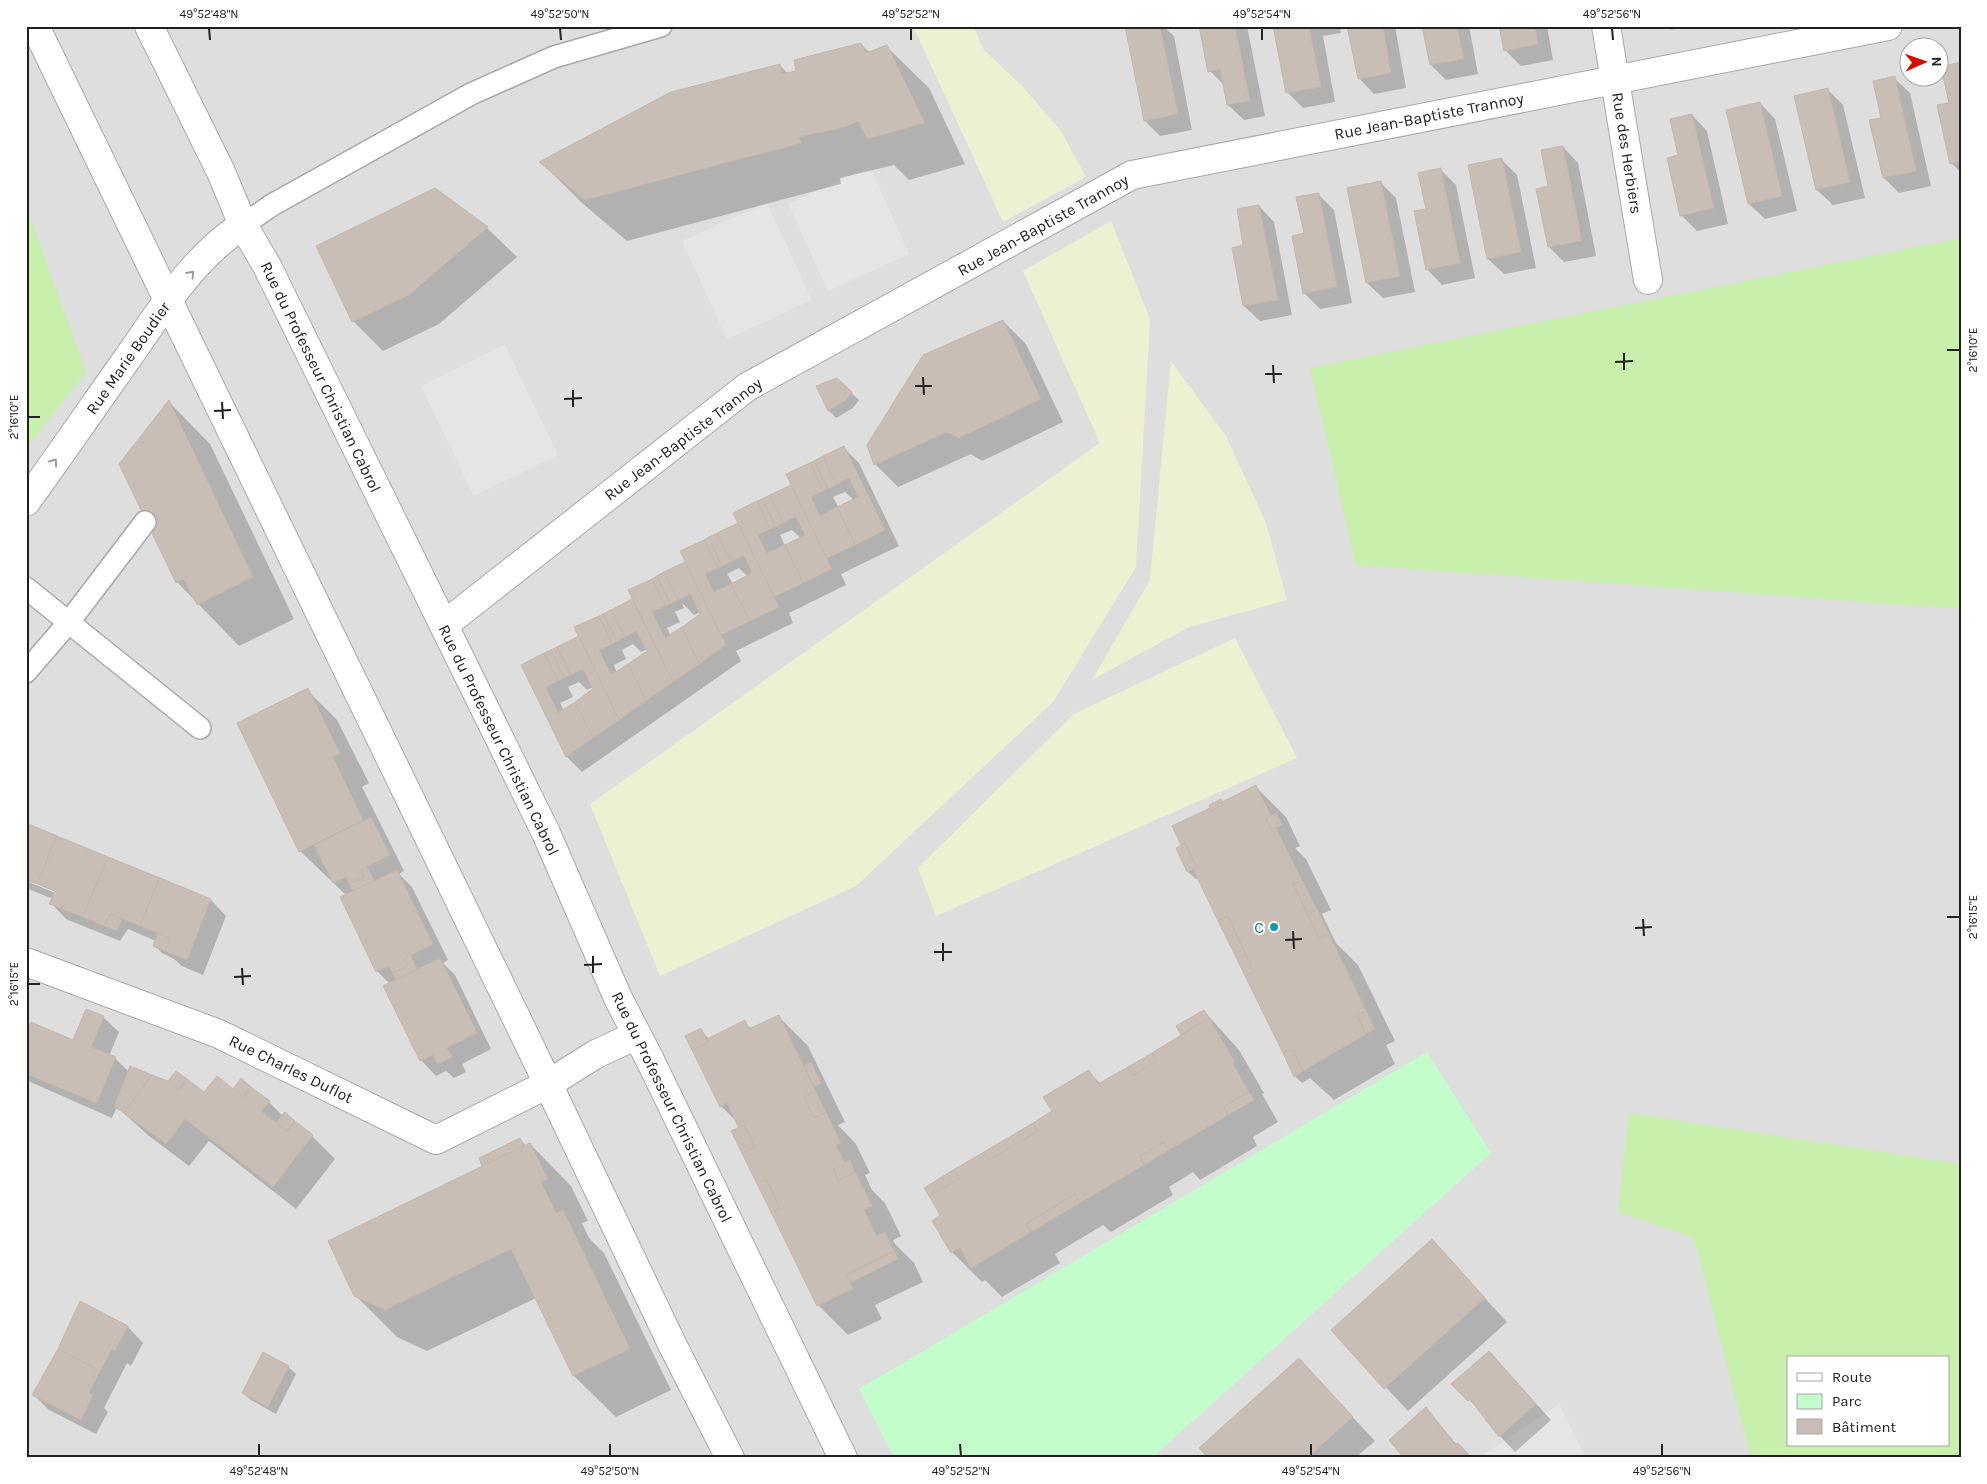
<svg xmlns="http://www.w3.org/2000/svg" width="1987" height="1484" viewBox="0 0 1987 1484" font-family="Karla,sans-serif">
<rect width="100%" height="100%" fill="#f2efe8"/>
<path fill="#dfdede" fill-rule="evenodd" d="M26,26H1961V1458H26ZM1910,48H1940V78H1910ZM1788,1358H1948V1445H1788Z"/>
<g fill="#edf1d2">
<polygon points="913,26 973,26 984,50 1023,87 1061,131 1086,177 1003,222"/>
<polygon points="1111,221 1150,319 1136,567 1053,702 856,886 660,976 590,804 1100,443 1023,271"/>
<polygon points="1171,361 1226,436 1266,523 1287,600 1189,627 1092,680 1150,580"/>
<polygon points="1235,638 1297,758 936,916 918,868 1074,714"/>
</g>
<g fill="#c8efab" fill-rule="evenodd">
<polygon points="26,206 86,372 26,449"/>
<polygon points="1961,238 1961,609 1356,565 1310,368"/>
<path d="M1629,1113L1961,1164V1458H1751L1694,1238L1618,1212ZM1788,1358H1948V1445H1788Z"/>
</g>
<polygon fill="#c3fdcb" points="1427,1052 1491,1153 1152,1458 894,1458 859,1389"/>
<g fill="#e5e5e5">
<polygon points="870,167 909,254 828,291 788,204"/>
<polygon points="767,203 812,300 727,339 682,241"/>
<polygon points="505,345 558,455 474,496 421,386"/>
<polygon points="1559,1404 1586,1458 1482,1458 1489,1451"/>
</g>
<g fill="#0003" fill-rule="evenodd">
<polygon points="1132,26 1163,26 1174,36 1192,130 1160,136 1145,121"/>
<polygon points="1201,26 1247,26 1265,116 1244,120 1228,105 1225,86 1210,71"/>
<polygon points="1274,26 1340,26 1341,33 1323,36 1335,102 1303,108 1287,92"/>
<polygon points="1348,26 1395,26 1406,88 1374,94 1359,78"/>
<polygon points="1423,26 1469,26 1478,74 1446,80 1431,65"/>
<polygon points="1501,26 1547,26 1553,60 1521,66 1506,51"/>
<polygon points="1667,26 1687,26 1671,30"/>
<polygon points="861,44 870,53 887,47 929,88 965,164 909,180 894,165 840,178 841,184 627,241 582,203 541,162 780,65 788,74"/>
<polygon points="1961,63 1961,172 1951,163 1950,104"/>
<polygon points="1894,78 1910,93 1931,186 1899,193 1884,178"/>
<polygon points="1827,89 1843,105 1865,198 1833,205 1817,190 1795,97"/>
<polygon points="1760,103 1775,119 1797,211 1765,219 1749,204"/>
<polygon points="1692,115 1707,131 1728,224 1697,231 1681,215 1680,156"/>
<polygon points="1563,147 1578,163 1596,256 1564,262 1549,247 1538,190 1550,187"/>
<polygon points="1501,159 1517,175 1536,268 1504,274 1488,259 1469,166"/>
<polygon points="1441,170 1456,185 1475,278 1442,285 1427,269"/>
<polygon points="1380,182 1396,198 1415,292 1383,298 1367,283"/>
<polygon points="1318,194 1334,210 1352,303 1320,309 1304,293 1305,234"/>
<polygon points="1259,206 1274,222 1292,315 1260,321 1244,306 1245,246"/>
<polygon points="487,228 517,257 439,324 383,351 353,321"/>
<polygon points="1003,321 1026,344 1063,422 982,461 971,454 898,487 875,464 868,445"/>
<polygon points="837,379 859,400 853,408 836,418 829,411"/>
<polygon points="169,402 210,444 294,619 239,646 177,582"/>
<path d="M844,448L859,463L899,546L841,574L846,585L789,613L793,623L736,651L741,661L582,772L567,757L522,665L581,637L599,617L634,600L630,591L687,563L740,524L735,514L793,485ZM845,492L854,500L839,508L833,497ZM792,530L801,538L785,546L780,535ZM739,568L748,577L733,584L727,574ZM682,603L694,615L700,612L701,614L671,636L667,628L680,622L675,612L684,608ZM633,644L641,652L647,649L648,652L617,673L614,665L626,659L622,650ZM579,682L587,690L593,687L595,690L564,711L560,703L573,697L568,687Z"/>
<polygon points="307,690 337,720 369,783 362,787 404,871 399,874 412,887 448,960 443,963 455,975 491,1049 462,1064 466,1072 454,1078 446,1071 436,1076 421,1060 390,984 377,971 347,896 300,851"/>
<polygon points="1256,787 1286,817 1300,846 1295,848 1306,859 1331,910 1322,914 1336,943 1358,965 1395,1041 1386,1045 1395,1064 1334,1100 1310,1078 1302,1083 1295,1076 1199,878 1196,879 1188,872 1177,848 1183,846 1174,827 1212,808 1220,800 1223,803"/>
<polygon points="26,824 211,900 226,916 203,975 182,966 174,959 162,953 155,946 156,941 128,929 120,941 66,919 51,903 53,899 26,888 26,881 60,895"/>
<polygon points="1204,1011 1239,1050 1264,1093 1262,1094 1278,1122 1253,1137 1257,1146 1200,1180 1193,1172 1169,1187 1173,1195 1111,1232 1103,1225 1055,1254 1060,1263 1002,1297 985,1280 982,1282 952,1252 942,1216 1054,1112 1089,1072 1101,1084 1183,1036 1178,1027"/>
<polygon points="778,1016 808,1046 845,1122 838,1125 856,1144 870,1173 865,1175 872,1190 885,1203 901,1236 893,1240 895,1244 914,1263 923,1282 875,1305 882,1319 848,1335 818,1305 738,1123 721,1106 701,1030 709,1039 744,1022 752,1029"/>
<polygon points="103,1017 119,1032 109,1056 115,1058 129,1072 204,1094 233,1091 269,1102 283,1116 312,1136 335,1159 296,1209 209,1141 189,1166 149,1136 117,1107 112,1118 26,1080 26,1037 74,1042"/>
<polygon points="520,1139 526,1146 530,1144 571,1186 588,1221 582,1223 589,1238 604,1253 671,1390 616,1417 574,1376 536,1298 427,1351 397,1337 355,1295 484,1166 480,1159"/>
<polygon points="1432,1241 1507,1322 1408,1411 1333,1330"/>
<polygon points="81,1303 128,1327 143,1343 131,1366 127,1363 104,1408 108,1412 96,1434 49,1410 34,1395 73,1323"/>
<polygon points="1489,1352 1551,1420 1515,1452 1485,1420 1488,1418 1453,1384"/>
<polygon points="1299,1360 1375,1441 1355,1458 1210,1458"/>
<polygon points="288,1367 296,1374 276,1414 251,1400 243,1393"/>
<polygon points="1426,1408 1457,1445 1406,1458"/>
</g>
<g fill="#c8beb6" stroke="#c5b7a9">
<polygon points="1125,26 1160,26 1178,114 1144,121"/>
<polygon points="1199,26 1235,26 1250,101 1227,105 1220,69 1208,72"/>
<polygon points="1273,26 1309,26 1321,87 1286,93"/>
<polygon points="1347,26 1383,26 1391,73 1358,79"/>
<polygon points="1422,26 1457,26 1464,59 1430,65"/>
<polygon points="1499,26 1535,26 1538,44 1504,51"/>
<polygon points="861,43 866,53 887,45 925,123 867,139 858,121 845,127 799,137 801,143 585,200 539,162 671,92 780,64 782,74 796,71 794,60"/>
<polygon points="1961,62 1961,161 1950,164 1937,105 1949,103 1941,67"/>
<polygon points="1895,76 1916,171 1883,178 1869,120 1881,118 1873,81"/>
<polygon points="1828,88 1850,182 1816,190 1794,96"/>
<polygon points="1760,102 1782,196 1748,204 1726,110"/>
<polygon points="1692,114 1714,208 1680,216 1667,158 1678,155 1670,119"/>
<polygon points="1563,146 1582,241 1548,247 1536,189 1548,186 1541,150"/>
<polygon points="1502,158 1521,252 1487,259 1468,165"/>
<polygon points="1441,168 1460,263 1426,270 1414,211 1426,209 1418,173"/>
<polygon points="1381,181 1400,276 1366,283 1347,188"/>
<polygon points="435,188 488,227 409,295 352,322 316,246"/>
<polygon points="1319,193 1337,287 1303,294 1292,236 1304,233 1296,197"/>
<polygon points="1259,205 1278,300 1243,306 1232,248 1243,245 1237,209"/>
<polygon points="1003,320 1041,399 959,438 947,432 874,465 867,445 923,355"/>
<polygon points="837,378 852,392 846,400 828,411 816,386"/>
<polygon points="169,400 253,577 197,605 184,579 176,583 119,464"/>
<polygon points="844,446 885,530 855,545 837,507 858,497 849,478 836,485 823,456"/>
<polygon points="823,456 836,485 828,489 814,461"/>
<polygon points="814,461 828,489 823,491 810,463"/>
<polygon points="810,463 823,491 811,497 820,516 837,507 855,545 826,559 786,474"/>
<polygon points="791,485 832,569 803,583 785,545 805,535 796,517 783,523 770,495"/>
<polygon points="770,495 783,523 776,527 762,499"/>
<polygon points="762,499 776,527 770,529 757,501"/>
<polygon points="757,501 770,529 758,535 767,553 785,545 803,583 774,597 733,513"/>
<polygon points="738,523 779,607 750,621 731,584 752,573 744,555 731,562 717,533"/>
<polygon points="717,533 731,562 722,566 709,537"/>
<polygon points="709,537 722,566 718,568 704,540"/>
<polygon points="704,540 718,568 705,574 714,592 731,584 750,621 721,635 680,551"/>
<polygon points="685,562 726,645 699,664 682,627 700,614 690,594 678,600 664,572"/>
<polygon points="664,572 678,600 670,604 657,576"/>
<polygon points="657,576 670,604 665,606 652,579"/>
<polygon points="652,579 665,606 652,612 665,638 682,627 699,664 673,682 628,590"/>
<polygon points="632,599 673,682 646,701 628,664 647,651 636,631 625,637 611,610"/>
<polygon points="611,610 625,637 617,641 603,614"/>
<polygon points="603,614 617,641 612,644 599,616"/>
<polygon points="599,616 612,644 599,650 611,675 628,664 646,701 619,720 574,627"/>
<polygon points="579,636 619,720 593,738 575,702 593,689 583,669 571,675 557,647"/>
<polygon points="557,647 571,675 564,678 551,650"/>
<polygon points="551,650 564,678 558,681 544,653"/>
<polygon points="544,653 558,681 546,687 558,713 575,702 593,738 566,757 521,665"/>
<polygon points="308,688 340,753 333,757 363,820 299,852 237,723"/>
<polygon points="1256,785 1271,816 1266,818 1271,830 1276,828 1302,880 1293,884 1319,938 1329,934 1366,1011 1357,1015 1366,1034 1303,1071 1292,1049 1283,1053 1245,976 1254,972 1228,916 1218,921 1193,869 1197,868 1185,843 1181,845 1172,826 1210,808 1211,811 1223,805 1222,802"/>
<polygon points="1221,799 1223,805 1211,811 1209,805"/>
<polygon points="1276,813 1282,825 1271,830 1266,818"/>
<polygon points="371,817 390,855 361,870 364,877 349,884 346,877 333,883 314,845"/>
<polygon points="26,823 57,836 37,884 26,880"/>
<polygon points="57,836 108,857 83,917 62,909 65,903 61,908 49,904 55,891 37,884"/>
<polygon points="1185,843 1197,868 1187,872 1176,848"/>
<polygon points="108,857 160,878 140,926 110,914 104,926 83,917"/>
<polygon points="367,867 374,881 353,891 349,884 364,877 361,870"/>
<polygon points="397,870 433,944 404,959 408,966 393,973 389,966 376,972 340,897"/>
<polygon points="160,878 211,899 187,960 165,951 170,938 140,926"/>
<polygon points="1302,880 1317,909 1308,915 1293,884"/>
<polygon points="1317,909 1329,934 1319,938 1308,915"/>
<polygon points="110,914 122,919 117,931 104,926"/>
<polygon points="1228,916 1245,953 1237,959 1218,921"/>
<polygon points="158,933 170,938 165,951 153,946"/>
<polygon points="1245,953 1254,972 1245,976 1237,959"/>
<polygon points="410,955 417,969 396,980 393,973 408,966 404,959"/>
<polygon points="440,958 477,1033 447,1048 452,1057 437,1064 433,1055 420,1061 383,986"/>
<polygon points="86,1009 104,1016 91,1047 116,1057 97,1103 26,1074 26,1033 31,1022 73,1040"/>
<polygon points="1204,1010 1209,1018 1181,1035 1176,1026"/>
<polygon points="1366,1011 1375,1029 1366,1034 1357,1015"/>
<polygon points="779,1015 816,1092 804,1097 814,1118 826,1112 841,1143 836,1145 845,1164 833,1169 838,1180 855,1172 872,1206 864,1210 877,1236 885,1232 894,1251 846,1275 853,1289 817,1306 771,1212 780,1208 766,1179 757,1184 742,1153 755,1147 744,1125 739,1128 727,1103 720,1107 692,1050 708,1042 707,1039 745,1020 749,1029"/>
<polygon points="1209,1018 1235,1062 1233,1064 1249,1092 1224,1106 1228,1115 1169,1150 1164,1142 1140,1156 1144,1165 1080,1203 1075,1194 1026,1224 1031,1232 971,1268 960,1248 951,1253 932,1221 940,1215 929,1196 959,1179 953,1170 984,1152 989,1160 1038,1131 1033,1123 1052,1111 1043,1097 1089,1070 1098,1084 1128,1067 1133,1075 1156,1062 1152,1053"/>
<polygon points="701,1028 708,1042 692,1050 685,1036"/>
<polygon points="1292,1049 1303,1071 1294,1077 1283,1053"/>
<polygon points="1152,1053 1156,1062 1133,1075 1128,1067"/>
<polygon points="811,1062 821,1083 814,1087 804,1065"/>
<polygon points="130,1066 152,1075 124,1113 114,1106"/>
<polygon points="176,1071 187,1079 179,1090 168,1081"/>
<polygon points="152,1075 168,1081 179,1090 187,1079 204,1092 217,1076 243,1097 251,1087 270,1101 261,1111 287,1131 295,1121 313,1135 273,1187 185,1119 166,1144 124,1113"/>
<polygon points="241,1078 251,1087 243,1097 233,1089"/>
<polygon points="816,1092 826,1112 814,1118 804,1097"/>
<polygon points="1249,1092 1254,1100 1228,1115 1224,1106"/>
<polygon points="285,1112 295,1121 287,1131 276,1123"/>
<polygon points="1033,1123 1038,1131 989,1160 984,1152"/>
<polygon points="744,1125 755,1147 742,1153 731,1131"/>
<polygon points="520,1138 524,1146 482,1166 479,1158"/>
<polygon points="1164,1142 1169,1150 1144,1165 1140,1156"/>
<polygon points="530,1143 548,1179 541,1182 556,1213 563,1210 630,1349 573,1376 511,1249 385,1310 354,1296 328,1241"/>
<polygon points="850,1160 855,1172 838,1180 833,1169"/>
<polygon points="953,1170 959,1179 929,1196 924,1188"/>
<polygon points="766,1179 780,1208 771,1212 757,1184"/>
<polygon points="1075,1194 1080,1203 1031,1232 1026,1224"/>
<polygon points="1432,1239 1485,1298 1384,1389 1331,1330"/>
<polygon points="894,1251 898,1259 850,1283 846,1275"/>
<polygon points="80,1301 128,1326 115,1351 112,1349 100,1371 58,1349"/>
<polygon points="58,1349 100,1371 89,1393 93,1395 81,1420 32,1395"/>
<polygon points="1489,1351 1536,1404 1499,1437 1470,1399 1468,1401 1451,1384"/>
<polygon points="263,1352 289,1366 268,1407 242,1393"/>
<polygon points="1299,1358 1353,1417 1307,1458 1208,1458 1199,1448"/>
<polygon points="1426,1407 1455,1445 1458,1443 1472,1458 1404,1458 1389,1440"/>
</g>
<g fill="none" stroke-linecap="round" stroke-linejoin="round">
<g stroke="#a8a8a8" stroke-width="24">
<g id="lane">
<polyline points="243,225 272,205 471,94 554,57 661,26"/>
<polyline points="26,588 200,728"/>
<polyline points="26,672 69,622 145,522"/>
</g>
</g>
<g stroke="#a8a8a8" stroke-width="30">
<g id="street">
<polyline points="35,26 528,1042 673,1346 730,1458"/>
<polyline points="149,26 221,172 243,225 267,266 546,833 618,998 650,1060 843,1458"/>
<polyline points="1606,26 1648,280"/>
<path d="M26,502C60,455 93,407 127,359C160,312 193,257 243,225"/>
<polyline points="444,625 747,387 1132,175 1888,26"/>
<polyline points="26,962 219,1034 436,1140 548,1084 596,1054 637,1035"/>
</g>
</g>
<use href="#lane" stroke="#fff" stroke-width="21"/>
<use href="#street" stroke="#fff" stroke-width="28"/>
</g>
<defs><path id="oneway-chevron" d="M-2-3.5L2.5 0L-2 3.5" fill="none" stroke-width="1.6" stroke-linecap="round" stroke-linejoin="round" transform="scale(1.25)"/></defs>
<g stroke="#9b9b9b">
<use href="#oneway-chevron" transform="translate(191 274) rotate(-48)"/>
<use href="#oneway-chevron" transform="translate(54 462) rotate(-55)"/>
</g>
<path fill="none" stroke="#212121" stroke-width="2" d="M209,28L210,40M560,28L561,40M911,28V40M1262,28V40M1612,28L1613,40M1947,350H1960M1624,353V370M1615,362L1633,361M1273,365L1274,383M1265,374H1282M923,377L924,395M915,386H932M573,390V407M564,399L582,398M222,402L223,419M214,411L231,410M28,417H40M1947,917H1960M1643,919L1644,936M1635,928L1652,927M1293,931L1294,949M1285,940L1302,939M943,943V961M934,952H952M593,956V973M584,965L602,964M242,968L243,985M234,977L251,976M28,984H40M259,1444V1456M610,1444V1456M960,1444L961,1456M1311,1444V1456M1662,1444V1456"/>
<circle fill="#0f9aa8" stroke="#fff" stroke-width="2" cx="1274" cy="927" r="5"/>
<g text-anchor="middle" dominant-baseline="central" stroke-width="4" stroke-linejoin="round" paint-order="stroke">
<g font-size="16" fill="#212121" stroke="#fff">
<text transform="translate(1429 116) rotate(-11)">Rue Jean-Baptiste Trannoy</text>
<text transform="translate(1627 153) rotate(81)">Rue des Herbiers</text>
<text transform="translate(1043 225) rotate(-29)">Rue Jean-Baptiste Trannoy</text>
<text transform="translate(128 358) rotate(-55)">Rue Marie Boudier</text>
<text transform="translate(321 377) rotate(64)">Rue du Professeur Christian Cabrol</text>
<text transform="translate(683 439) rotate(-37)">Rue Jean-Baptiste Trannoy</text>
<text transform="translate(499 740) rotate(64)">Rue du Professeur Christian Cabrol</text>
<text transform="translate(291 1069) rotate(26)">Rue Charles Duflot</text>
<text transform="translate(672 1107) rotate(64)">Rue du Professeur Christian Cabrol</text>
</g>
<g font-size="16" fill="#0d838f" stroke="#fff" text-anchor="end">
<text x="1264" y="927">C</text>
</g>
</g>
<rect width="1987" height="1484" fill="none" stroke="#ffffff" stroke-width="55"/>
<rect x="1787" y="1356" width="162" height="90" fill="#ffffff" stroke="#a6a6a6"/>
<rect x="1797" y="1373" width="25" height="8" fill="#ffffff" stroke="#a6a6a6"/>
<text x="1832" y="1382" font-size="15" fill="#212121">Route</text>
<rect x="1797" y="1394" width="25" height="15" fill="#c3fdcb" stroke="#a6a6a6"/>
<text x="1832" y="1406" font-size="15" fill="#212121">Parc</text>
<rect x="1797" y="1419" width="25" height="15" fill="#c8beb6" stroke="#a6a6a6"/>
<text x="1832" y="1432" font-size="15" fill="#212121">Bâtiment</text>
<g transform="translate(1924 62) rotate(88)"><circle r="24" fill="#ffffff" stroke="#a6a6a6"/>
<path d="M0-4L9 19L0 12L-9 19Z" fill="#d30c00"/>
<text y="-8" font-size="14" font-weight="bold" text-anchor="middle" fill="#212121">N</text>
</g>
<rect x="28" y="28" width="1932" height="1428" fill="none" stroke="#212121" stroke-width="2"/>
<g font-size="12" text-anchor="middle" fill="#212121">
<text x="209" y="18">49°52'48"N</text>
<text x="560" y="18">49°52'50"N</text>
<text x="911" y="18">49°52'52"N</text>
<text x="1262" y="18">49°52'54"N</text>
<text x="1612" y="18">49°52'56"N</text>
<text transform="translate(1973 350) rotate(-90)" y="4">2°16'10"E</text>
<text transform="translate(14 417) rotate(-90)" y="4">2°16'10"E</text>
<text transform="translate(1973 917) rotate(-90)" y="4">2°16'15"E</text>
<text transform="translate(14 984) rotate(-90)" y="4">2°16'15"E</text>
<text x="259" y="1475">49°52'48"N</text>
<text x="610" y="1475">49°52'50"N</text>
<text x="961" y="1475">49°52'52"N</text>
<text x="1311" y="1475">49°52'54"N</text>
<text x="1662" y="1475">49°52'56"N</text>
</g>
</svg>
